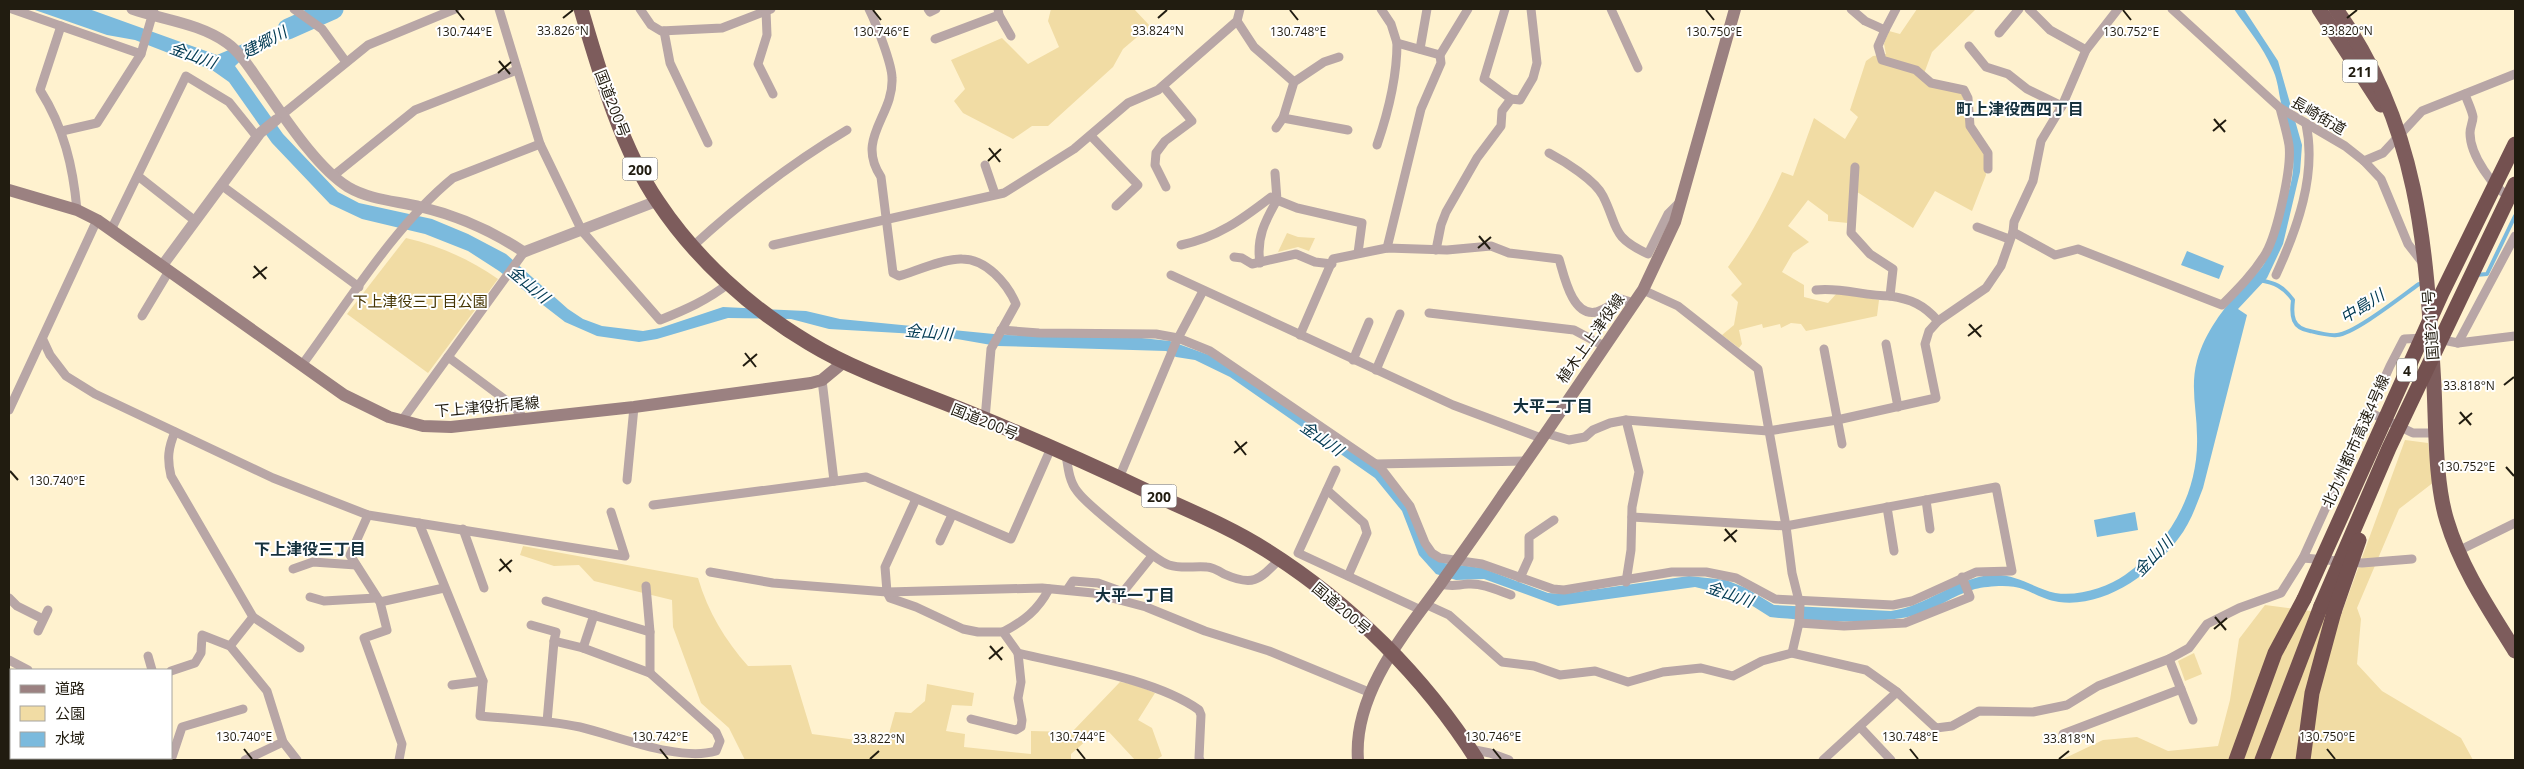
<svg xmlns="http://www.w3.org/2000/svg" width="2524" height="769" viewBox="0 0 2524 769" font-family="'Open Sans','Noto Sans JP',sans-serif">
<rect width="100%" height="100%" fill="#fff2cf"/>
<g fill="#f1dca4">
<polygon points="1051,9 1134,9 1150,26 1123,49 1113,67 1048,126 1032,126 1013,139 963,113 954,101 965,89 951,60 1002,38 1028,64 1059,47 1048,21"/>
<path d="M1917,9H1976L1932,52L1922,79L1961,92L1984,154L1986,175L1972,211L1935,191L1913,228L1851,188L1848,223L1828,221V215L1808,200L1788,226L1809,242L1793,253L1782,272L1804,285V297L1828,303L1837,293L1879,300L1877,316L1806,331L1801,324L1791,323L1781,328L1780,324L1763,328L1762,324L1739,330L1742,344L1739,348L1722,335L1734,325L1738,302L1731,295L1742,284L1728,267C1750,237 1767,206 1782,172L1793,176L1814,118L1845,139L1858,117L1850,110L1866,61L1873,56L1886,54L1884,44L1889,31L1900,34Z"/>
<polygon points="1287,233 1298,237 1315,238 1309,251 1298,247 1278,252"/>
<path d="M406,238C440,246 469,259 498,279L428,373L347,314Z"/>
<polygon points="2405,440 2428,443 2434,482 2399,509 2357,608 2361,619 2357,664 2382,691 2461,738 2473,760 2061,760 2103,740 2137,737 2168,751 2218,746 2230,700 2239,639 2265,605 2341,615"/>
<path d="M523,546L698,578C708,612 725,640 748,666L791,665L812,734L886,744L895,712L911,713L925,701L927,684L974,693L972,706L952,705L946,731L965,734L964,747L1031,754V731L1072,732L1120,682L1133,684L1155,693L1138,720L1152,728L1162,756L1156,760H1135L1109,732L1088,739L1071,754V760H745L729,728L701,703L673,627L672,600L594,581L579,565L554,566L520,555Z"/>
<polygon points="2194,653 2202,674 2185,681 2178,661"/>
</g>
<g fill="#7bbadd">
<path d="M32,9H89L217,55L301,19L307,25L253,49L235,66L283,134L338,192L359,203L432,219L468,234L506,254L568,309L583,319L602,326L643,331L660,328L723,307L806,311L840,319L1004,335L1132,337L1170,341L1209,355L1378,469L1407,508L1423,546L1444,563L1482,568L1548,593L1563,594L1689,576L1726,580L1746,588L1774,605L1891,611C1927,606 1954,579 1990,575C2011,573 2026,583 2045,590C2069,600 2105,589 2125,575C2170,543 2199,492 2197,436C2197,411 2190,387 2197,361C2205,332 2223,309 2243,287C2249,280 2259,272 2264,264C2270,252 2273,235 2278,222C2284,205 2291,189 2293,171C2295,144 2285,123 2280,98C2278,87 2277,78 2272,68C2263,47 2247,28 2234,9H2244L2278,61L2302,145L2300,172L2283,244L2267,278L2238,309L2247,315L2203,488C2196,506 2190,524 2178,539C2152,574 2104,608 2059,602C2045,600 2036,594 2023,589C2011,584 1988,586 1975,589C1953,595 1934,611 1912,616C1874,625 1818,621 1779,618L1770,617L1740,598L1695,587L1558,606L1484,579L1456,580L1436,574L1419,555L1402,511L1375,478L1230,377L1195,360L1176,357L1166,351L997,346L934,335L829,329L791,319L728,318L657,339L639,342L597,336L565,322L499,271L468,251L425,234L362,219L330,204L272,143L229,82L212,70L135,40L107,35Z"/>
<polygon points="2187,251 2224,266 2219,279 2181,265"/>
<polygon points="2135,512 2138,530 2097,537 2094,520"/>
</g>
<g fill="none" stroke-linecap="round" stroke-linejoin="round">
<g stroke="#7bbadd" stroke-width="4">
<polyline points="2476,275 2487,274 2515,216"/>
<path d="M2259,280C2275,283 2283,286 2293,300C2291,316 2292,328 2310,331C2318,333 2329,336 2337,335C2354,334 2402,296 2419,284"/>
</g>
<polyline stroke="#7bbadd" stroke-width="21" points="288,29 333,9"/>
<g stroke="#b8a6a6" stroke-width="9">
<polyline points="12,9 141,54"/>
<polyline points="294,9 322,29 346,62"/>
<path d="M499,9L540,144L582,231L660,320C685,310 708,300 729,283"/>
<polyline points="640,9 651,25 661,31 722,28 771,9"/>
<path d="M869,9C876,23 892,64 892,78C894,116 855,138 881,177L893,273L899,276C916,271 945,258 962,259C986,259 1007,283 1016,304L991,349L985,419"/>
<polyline points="928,9 930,12 936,9"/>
<polyline points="998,9 999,15 1011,36"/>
<polyline points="1381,9 1391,24 1397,43 1440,55"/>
<polyline points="1611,9 1638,68"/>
<polyline points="1851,9 1865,21 1885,30 1896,9"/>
<polyline points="2029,9 2050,30 2086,50"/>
<polyline points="2172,9 2280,108 2345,146 2364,161 2381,179 2408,244 2422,262"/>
<polyline points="766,11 767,35 758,64 773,94"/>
<polyline points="1237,21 1254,47 1294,82"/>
<path d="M61,26L40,90C64,128 73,166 77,210"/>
<polyline points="1885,30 1878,46 1882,60 1916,70 1931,83 1964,90 1968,98 1970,126 1988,153 1988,169"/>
<polyline points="664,31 670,63 708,143"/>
<polyline points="1999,33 2019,9"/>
<polyline points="935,39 999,15"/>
<polyline points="1969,46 1986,67 2008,74 2027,89 2062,106"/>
<polyline points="1420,49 1427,9"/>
<polyline points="1339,57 1324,62 1294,82 1283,118 1348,130"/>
<polyline points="1163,86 1192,121 1165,141 1156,153 1155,165 1166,187"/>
<path d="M2465,94C2467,101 2472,110 2473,117C2473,122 2470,127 2470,133C2470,155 2493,188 2511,198"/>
<polyline points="1511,99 1520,100 1533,78 1537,63 1531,9"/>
<polyline points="278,118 368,45 455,9"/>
<polyline points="1276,128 1283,118"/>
<polyline points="62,131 97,123 141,54 154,9"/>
<polyline points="1091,136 1138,185 1116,206"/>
<path d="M1377,145C1388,113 1397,78 1397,43"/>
<path d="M1549,153C1564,161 1595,180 1603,196C1619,228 1610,236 1648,254L1668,214L1679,203"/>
<polyline points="2364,161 2383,153 2422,111 2515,74"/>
<polyline points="985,165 995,194"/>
<path d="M1855,167L1851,233L1870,254L1893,269L1890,296C1911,299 1924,305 1938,321"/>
<polyline points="1275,173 1277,200 1297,208 1362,223 1358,253"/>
<polyline points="138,176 194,220"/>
<polyline points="333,176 415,110 517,70"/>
<polyline points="221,185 359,287"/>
<polyline points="1977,227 2009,239"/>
<polyline points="112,228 186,76 229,102 257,137"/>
<path d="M2013,232L2055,255L2078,249L2222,305C2238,289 2254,273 2266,253C2277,233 2292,168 2289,145C2287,133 2283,120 2280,108"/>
<polyline points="773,245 1004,193 1074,149 1128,103 1158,90 1237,21 1240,9"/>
<path d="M1181,245C1218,237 1241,220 1271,197L1277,200C1265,221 1256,238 1260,263"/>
<path d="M693,246C742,201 790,164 847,130"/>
<polyline points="1387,248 1421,109 1441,63 1440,55 1468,9"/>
<polyline points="1436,250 1441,225 1446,212 1477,158 1501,126 1502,111 1511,99 1484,79 1505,9"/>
<polyline points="1234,257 1242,258 1252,264 1296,254 1315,262 1332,264"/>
<polyline points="1171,275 1453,405 1541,438"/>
<path d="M2276,275C2297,229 2317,175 2306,124"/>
<polyline points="1643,290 1678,306 1758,369 1786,526 1792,573 1800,605 1799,623 1792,653"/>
<path d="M1816,290C1841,287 1864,296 1890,296"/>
<polyline points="1429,313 1574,330 1604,346"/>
<polyline points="142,316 169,271"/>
<polyline points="1001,330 1039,333 1156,334 1178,338 1210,351 1380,467 1410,506 1425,543 1432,553 1440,558 1482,564 1553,589 1564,590 1672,572 1706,572 1736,578 1775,599 1893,605 1912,601 1976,572 2012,571 1996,487 1786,526 1632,517"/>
<path d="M1300,335L1333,259L1387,248L1447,250L1491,246L1509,253L1559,259C1564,275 1572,317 1596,312C1604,310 1613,303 1621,299L1634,303"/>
<polyline points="2438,339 2458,343 2515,336"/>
<polyline points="43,340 50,355 66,376 95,394 273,478 368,515 625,556 611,512"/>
<polyline points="2458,343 2515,236"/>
<polyline points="1886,344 1898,407"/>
<polyline points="1824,349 1842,444"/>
<polyline points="448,357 511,404 525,419"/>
<polyline points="1353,360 1369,322"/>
<path d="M302,365C347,304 394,226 453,178L540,144"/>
<polyline points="1376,370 1400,314"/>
<polyline points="822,380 834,481"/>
<polyline points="9,410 97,220"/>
<polyline points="2369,412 2413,433 2437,433"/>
<polyline points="403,419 524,252"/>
<polyline points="1626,420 1639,472 1632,507 1631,550 1626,582"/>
<path d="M175,432C168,448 167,459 171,476L253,617"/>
<polyline points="1545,433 1569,440 1585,437 1593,430 1610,423 1626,420 1768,431 1837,420 1936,398 1925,344 1929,331 1938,321 1986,288 2001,266 2013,232 2014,222 2033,181 2041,141 2062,106 2086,50 2118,9"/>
<path d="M1066,455C1068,467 1069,481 1077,491C1085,503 1156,561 1169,565C1182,569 1193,566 1207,567C1212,567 1219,571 1224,574C1253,587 1259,580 1280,559"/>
<polyline points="1376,464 1526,461"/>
<polyline points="1336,470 1298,553 1421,610"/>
<polyline points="1119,478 1176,342 1203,291"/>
<polyline points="627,480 634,407"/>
<polyline points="1327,490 1364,523 1367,533 1348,576"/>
<path d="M916,499L885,567L887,592L890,598L916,607L963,629L978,632H1003L1018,653C1071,666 1156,679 1199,710L1201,715L1199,758L1200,760"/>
<polyline points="1926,500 1930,529"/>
<polyline points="653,505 866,477 1011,539 1051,448"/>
<polyline points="1887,507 1894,551"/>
<polyline points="368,515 350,555 380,602 387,630 364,638 402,744 399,760"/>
<path d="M419,523L483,681L480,716C513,719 548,720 580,727C618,736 679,762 716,751L720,741L716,732L650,673L583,648L554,641L547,722"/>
<polyline points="463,529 484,588"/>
<polyline points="940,541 952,515"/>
<polyline points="2458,551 2515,523"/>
<polyline points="2303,558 2362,563 2412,559"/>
<polyline points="293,569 313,562 356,565"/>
<polyline points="710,572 773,583 887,592 1042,588 1093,593 1146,607 1205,631 1269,651 1371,693"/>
<polyline points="1520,578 1529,558 1529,537 1554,520"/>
<path d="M1440,584C1453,587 1455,585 1468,584C1483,583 1497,590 1511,595"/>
<polyline points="646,586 650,632 650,673"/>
<polyline points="1067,590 1073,581 1098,583 1123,592 1152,556"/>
<polyline points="310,597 324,601 376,598"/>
<polyline points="9,598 17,606 43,619"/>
<polyline points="546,601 650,632"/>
<polyline points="380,602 444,588"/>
<polyline points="1425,604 1449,615 1502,662 1534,666 1560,675 1595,671 1628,682 1663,672 1701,668 1733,676 1762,661 1792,653 1866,670 1897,692 1936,728 1952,726 1979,711 2033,712 2067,705 2098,686 2169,659 2189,648 2207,624 2239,608 2281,593 2303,558 2390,366 2404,339 2425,338"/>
<polyline points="1799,623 1844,626 1905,623 1970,597 1962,577"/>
<polyline points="531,625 556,632 554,641"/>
<polyline points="38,631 48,610"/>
<path d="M1003,632C1024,621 1038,610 1049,589"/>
<polyline points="230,646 253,617 300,648"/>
<polyline points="583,648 594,615"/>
<polyline points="148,656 152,670"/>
<polyline points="2169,659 2193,720"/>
<polyline points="9,660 28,670"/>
<polyline points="171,671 195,663 201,653 202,635 230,646 267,691 283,742 297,760"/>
<polyline points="452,685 483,681"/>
<polyline points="971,719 1016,730 1021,727 1022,720 1018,698 1021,682 1018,653"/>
<polyline points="1860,727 1891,760"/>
<polyline points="2063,734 2181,689"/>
<polyline points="1470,749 1490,753 1509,760"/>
<polyline points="14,758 20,760"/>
<polyline points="171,760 182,727 243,709"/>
<polyline points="245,760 283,742"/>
<polyline points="1823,760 1897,692"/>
</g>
<g stroke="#b8a6a6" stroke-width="11">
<path d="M132,9C163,20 199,23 227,43C241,53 251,70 261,84C283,115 316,167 348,187C370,200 397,201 421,207C459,216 492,231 524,252L657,201"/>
<polyline points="162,266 260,133 276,120"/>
</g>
<g stroke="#9b8181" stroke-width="12">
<polyline points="9,190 77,210 97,220 344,395 389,417 423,426 451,427 634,407 811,383 822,380 845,361"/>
<path d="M1358,760C1353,695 1403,635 1439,586C1460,556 1482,526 1502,496C1550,428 1596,359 1643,290L1675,222L1735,9"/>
</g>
<g stroke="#7d5c5c" stroke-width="15">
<path d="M581,9C599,70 621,148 658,202C696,259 750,308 809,343C860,374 923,393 977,416C1036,440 1094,466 1151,493C1190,511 1230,527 1266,550C1350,603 1424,676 1477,760"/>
<polyline points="2319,9 2381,105"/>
<path d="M2336,9C2420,128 2426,246 2434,386C2436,426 2435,483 2447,521C2461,568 2489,609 2515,651"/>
</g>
<g stroke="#745150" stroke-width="15">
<polyline points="2236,760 2275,653 2304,599"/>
<polyline points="2262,760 2321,606"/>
<polyline points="2303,760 2312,693 2334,612"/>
</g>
<g stroke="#745150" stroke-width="15">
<polyline points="2304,599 2442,293 2515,144"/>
<polyline points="2321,606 2389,448 2515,184"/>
<polyline points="2334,612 2359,540"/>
</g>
</g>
<path fill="none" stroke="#211c10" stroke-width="2" d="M456,10L464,20M873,10L881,20M1290,10L1298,20M1706,10L1714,20M2123,10L2131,20M563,18L573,10M1158,18L1167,10M2347,18L2357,10M499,61L510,74M498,73L511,62M2214,119L2225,132M2213,131L2226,120M989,148L1000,162M988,161L1001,149M1479,236L1490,249M1478,248L1491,237M254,266L266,279M253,278L267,267M1969,324L1981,337M1968,336L1982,325M745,353L756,367M743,366L757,354M2504,385L2514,377M2460,412L2471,425M2459,424L2472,413M1235,441L1246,455M1234,453L1247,442M2506,467L2514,476M10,471L18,480M1725,529L1736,542M1724,541L1737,530M500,559L511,572M499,571L512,560M2215,617L2226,630M2214,629L2227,618M990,646L1002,660M989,659L1003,647M244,749L252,759M660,749L668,759M1077,749L1085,759M1493,749L1501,759M1910,749L1918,759M2327,749L2335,759M870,759L879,751M2059,759L2069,751"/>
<g text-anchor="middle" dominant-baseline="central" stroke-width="4" stroke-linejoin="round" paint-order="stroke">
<g fill="#fff" stroke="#646058" stroke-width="1">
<rect x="2342.5" y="59.5" width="35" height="23" rx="4"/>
<rect x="622.5" y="157.5" width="35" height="23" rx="4"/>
<rect x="2397" y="358.5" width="20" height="23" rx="4"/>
<rect x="1141.5" y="484.5" width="35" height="23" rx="4"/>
</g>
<g font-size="14" font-weight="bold" fill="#211c10">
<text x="2360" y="71">211</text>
<text x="640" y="169">200</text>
<text x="2407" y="370">4</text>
<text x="1159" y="496">200</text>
</g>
<g font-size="15" fill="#211c10" stroke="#fff">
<text transform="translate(613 103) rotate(69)">国道200号</text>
<text transform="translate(2319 115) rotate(30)">長崎街道</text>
<text transform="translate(2430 325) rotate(-94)">国道211号</text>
<text transform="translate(1590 338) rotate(-55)">植木上上津役線</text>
<text transform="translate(487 406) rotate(-5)">下上津役折尾線</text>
<text transform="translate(985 421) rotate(22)">国道200号</text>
<text transform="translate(2355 441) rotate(-66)">北九州都市高速4号線</text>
<text transform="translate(1342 608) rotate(40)">国道200号</text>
</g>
<g font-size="15" fill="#453503" stroke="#fff">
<text x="420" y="301">下上津役三丁目公園</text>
</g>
<g font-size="16" font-style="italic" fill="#023a52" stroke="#fff">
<text transform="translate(264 42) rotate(-28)">建郷川</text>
<text transform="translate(193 55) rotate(20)">金山川</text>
<text transform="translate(529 284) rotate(40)">金山川</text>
<text transform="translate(2362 306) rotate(-32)">中島川</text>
<text transform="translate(929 332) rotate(5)">金山川</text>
<text transform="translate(1322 438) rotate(35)">金山川</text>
<text transform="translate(2153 556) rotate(-46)">金山川</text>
<text transform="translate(1730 594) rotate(19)">金山川</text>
</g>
<g font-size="16" font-weight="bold" fill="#15313d" stroke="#fff">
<text x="2020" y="109">町上津役西四丁目</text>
<text x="1553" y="406">大平二丁目</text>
<text x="310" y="549">下上津役三丁目</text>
<text x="1135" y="595">大平一丁目</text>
</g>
</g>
<g font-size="12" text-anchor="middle" fill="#211c10" stroke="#fff" stroke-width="4" stroke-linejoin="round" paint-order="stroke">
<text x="563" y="35">33.826°N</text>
<text x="1158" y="35">33.824°N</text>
<text x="2347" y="35">33.820°N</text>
<text x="464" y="36">130.744°E</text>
<text x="881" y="36">130.746°E</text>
<text x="1298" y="36">130.748°E</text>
<text x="1714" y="36">130.750°E</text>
<text x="2131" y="36">130.752°E</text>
<text x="2469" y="390">33.818°N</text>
<text x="2467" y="471">130.752°E</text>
<text x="57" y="485">130.740°E</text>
<text x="244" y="741">130.740°E</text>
<text x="660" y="741">130.742°E</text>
<text x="1077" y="741">130.744°E</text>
<text x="1493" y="741">130.746°E</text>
<text x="1910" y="741">130.748°E</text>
<text x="2327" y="741">130.750°E</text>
<text x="879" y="743">33.822°N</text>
<text x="2069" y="743">33.818°N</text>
</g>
<rect width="2524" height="769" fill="none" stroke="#211c10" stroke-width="20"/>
<rect x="10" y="669" width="162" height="90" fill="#ffffff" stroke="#a6a49f"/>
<rect x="20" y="685" width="25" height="8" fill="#9b8181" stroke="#a6a49f"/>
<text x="55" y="694" font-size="15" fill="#211c10">道路</text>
<rect x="20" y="706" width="25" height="15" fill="#f1dca4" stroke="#a6a49f"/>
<text x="55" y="719" font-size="15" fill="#211c10">公園</text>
<rect x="20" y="732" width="25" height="15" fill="#7bbadd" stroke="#a6a49f"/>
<text x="55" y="744" font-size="15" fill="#211c10">水域</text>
</svg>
